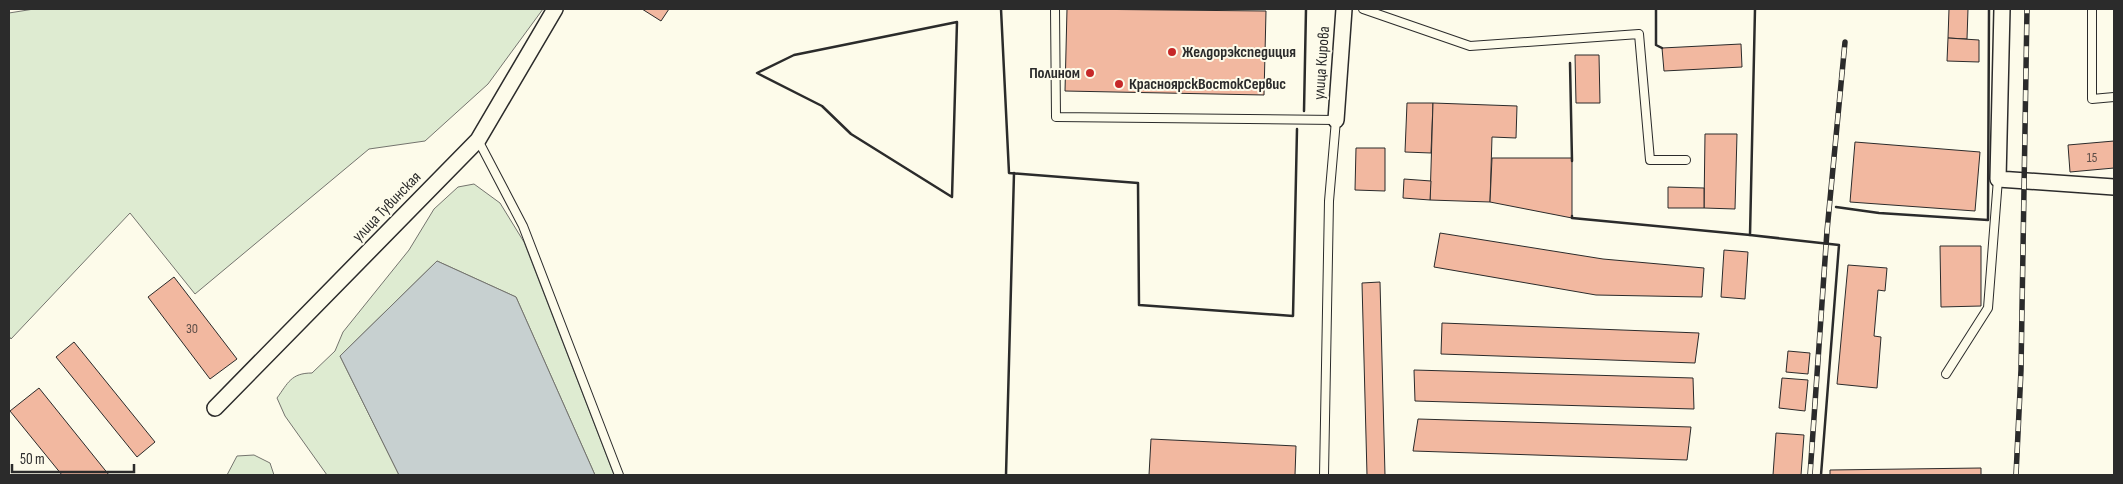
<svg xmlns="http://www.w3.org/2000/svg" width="2123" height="484" viewBox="0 0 2123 484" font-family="'Sofia Sans Condensed',sans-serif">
<rect width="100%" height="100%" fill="#fdfbea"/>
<g fill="#deebd1" stroke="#74746e">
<polygon points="34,9 543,9 488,84 425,141 369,149 195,294 130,213 11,339 9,336 9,13"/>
<path d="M474,184L500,203L524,242L614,475H595L516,297L437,261L340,356L399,475H327L285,416L277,398C288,383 291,373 312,373L335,351L343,332L409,250L434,209L458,187Z"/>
<polygon points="254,455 270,463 274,475 227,475 237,456"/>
</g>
<polygon fill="#c7d0d0" stroke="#74746e" points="437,261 516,297 595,475 399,475 340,356"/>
<g fill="#f2b8a0" stroke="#2b2b2b">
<polygon points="642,9 669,9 661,21"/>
<polygon points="1067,9 1266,11 1264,95 1065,91"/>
<polygon points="1949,9 1968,9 1967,39 1948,38"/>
<polygon points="1948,38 1979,40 1979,62 1947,61"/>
<polygon points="1741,44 1742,67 1664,71 1662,48"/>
<polygon points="1575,55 1599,55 1600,103 1576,103"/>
<polygon points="1407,103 1433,103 1431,153 1405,152"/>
<polygon points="1433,103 1517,106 1516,138 1492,137 1490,202 1430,200"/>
<polygon points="1705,134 1737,134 1735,209 1704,208"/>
<polygon points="2114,141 2114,168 2070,172 2068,145"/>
<polygon points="1855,142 1980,152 1975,211 1850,202"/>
<polygon points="1356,148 1385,148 1385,191 1355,190"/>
<polygon points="1492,158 1572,158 1572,218 1490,202"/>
<polygon points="1404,179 1431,181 1430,200 1403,198"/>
<polygon points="1668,187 1704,188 1704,208 1668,208"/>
<polygon points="1440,233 1603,259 1704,268 1702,297 1596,295 1434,267"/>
<polygon points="1940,246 1981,246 1981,306 1941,307"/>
<polygon points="1724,250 1748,252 1745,299 1721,297"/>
<polygon points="1848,265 1887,268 1885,291 1878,290 1874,336 1881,337 1877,388 1837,384"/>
<polygon points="174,277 237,359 210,379 148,297"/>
<polygon points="1380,282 1385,475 1367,475 1362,283"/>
<polygon points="1442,323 1699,333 1695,363 1441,354"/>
<polygon points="74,342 155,442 137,457 56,357"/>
<polygon points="1788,351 1810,353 1808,374 1786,372"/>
<polygon points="1414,370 1693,378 1694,409 1415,401"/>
<polygon points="1782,378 1808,380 1805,411 1779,408"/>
<polygon points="39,388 109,475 62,475 10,411"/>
<polygon points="1418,419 1691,427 1687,460 1413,451"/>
<polygon points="1776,433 1804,435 1801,475 1773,475"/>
<polygon points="1151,439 1296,446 1295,475 1149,475"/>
<polygon points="1981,468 1981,475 1830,475 1830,470"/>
</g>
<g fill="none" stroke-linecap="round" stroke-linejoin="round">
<g stroke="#2b2b2b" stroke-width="10">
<g id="service">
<polyline points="1055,9 1056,117 1336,120 1329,201 1324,475"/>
<polyline points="1363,9 1470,46 1639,34 1650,160 1686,160"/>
<polyline points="2092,9 2092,99 2114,97"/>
<polyline points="478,140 523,226 619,475"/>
<polyline points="1946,374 1988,308 1998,179"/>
</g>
</g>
<g stroke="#2b2b2b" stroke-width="18">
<g id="minor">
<polyline points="2002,9 1998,179 2114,187"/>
<polyline points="1336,120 1344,9"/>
<polyline points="215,408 478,140 555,9"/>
</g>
</g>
<use href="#service" stroke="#fdfbea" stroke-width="8"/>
<use href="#minor" stroke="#fdfbea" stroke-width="15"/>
<g stroke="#2b2b2b" stroke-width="5.5">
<g id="rail">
<polyline points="1810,475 1827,231 1845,42"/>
<polyline points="2016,475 2021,370 2027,9"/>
</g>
</g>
<use href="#rail" stroke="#fdfbea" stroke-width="4" stroke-dasharray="11" stroke-linecap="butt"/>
<g stroke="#2b2b2b" stroke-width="2.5">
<polyline points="1001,9 1009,173 1138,183 1139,305 1293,316 1297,129"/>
<polyline points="1656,9 1656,45 1662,48"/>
<polyline points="1755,9 1750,235 1839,245 1821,475"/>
<polygon points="957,22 952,197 851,134 822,106 757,73 794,55"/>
<polyline points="1570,63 1572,161"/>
<polyline points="1304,111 1306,9"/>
<polyline points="1836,207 1879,213 1988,220 1989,9"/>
<polyline points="1572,216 1572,218 1750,235"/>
<polyline points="1006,475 1014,173"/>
</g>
</g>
<g fill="#c62828" stroke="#fdfbea" stroke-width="2">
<circle cx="1172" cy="52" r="5"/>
<circle cx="1090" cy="73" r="5"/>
<circle cx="1119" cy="84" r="5"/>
</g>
<g text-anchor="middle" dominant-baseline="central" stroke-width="4" stroke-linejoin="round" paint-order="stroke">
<g font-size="14" fill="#5d4e48">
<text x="2092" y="157">15</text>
<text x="192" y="328">30</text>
</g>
<g font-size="16" font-weight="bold" fill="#2b2b2b" stroke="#fdfbea" text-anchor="start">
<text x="1182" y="52">Желдорэкспедиция</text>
<text x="1080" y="73" text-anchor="end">Полином</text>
<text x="1129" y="84">КрасноярскВостокСервис</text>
</g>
<g font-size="16" fill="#2b2b2b" stroke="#fdfbea">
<text transform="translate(1322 63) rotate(-86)">улица Кирова</text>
<text transform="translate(387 207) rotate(-46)">улица Тувинская</text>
</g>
</g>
<rect width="2123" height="484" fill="none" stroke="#2b2b2b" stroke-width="20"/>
<path d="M12 464v8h122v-8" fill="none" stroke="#2b2b2b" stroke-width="2.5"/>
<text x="20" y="464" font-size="15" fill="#2b2b2b" stroke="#fdfbea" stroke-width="4" paint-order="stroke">50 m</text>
</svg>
